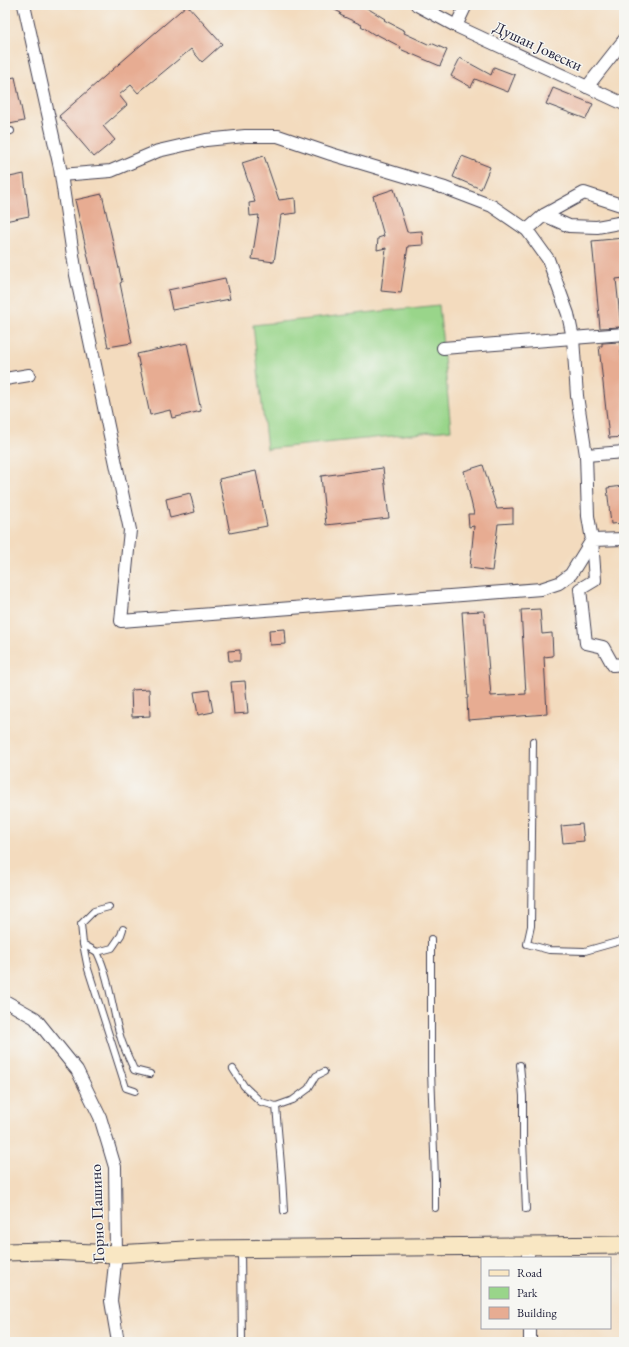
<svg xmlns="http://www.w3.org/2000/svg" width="629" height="1347" viewBox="0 0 629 1347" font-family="'EB Garamond',serif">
<rect width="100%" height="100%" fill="#f6f6f2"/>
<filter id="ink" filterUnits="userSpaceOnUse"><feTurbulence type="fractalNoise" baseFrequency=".025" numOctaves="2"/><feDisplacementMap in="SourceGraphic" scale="8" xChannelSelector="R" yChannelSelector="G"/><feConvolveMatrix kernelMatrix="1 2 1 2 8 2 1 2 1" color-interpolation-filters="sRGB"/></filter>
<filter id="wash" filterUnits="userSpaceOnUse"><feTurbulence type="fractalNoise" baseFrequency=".012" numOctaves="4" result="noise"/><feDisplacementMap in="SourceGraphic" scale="16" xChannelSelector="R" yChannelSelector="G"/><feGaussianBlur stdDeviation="0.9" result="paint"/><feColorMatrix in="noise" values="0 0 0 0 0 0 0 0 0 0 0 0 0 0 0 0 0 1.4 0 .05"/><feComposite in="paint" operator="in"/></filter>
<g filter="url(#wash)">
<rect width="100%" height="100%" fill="#f3dbbe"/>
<polygon fill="#99d58a" stroke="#5e7c62" points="439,305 451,430 267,449 253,325"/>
<g id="blocks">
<g fill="#e7ac92">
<polygon points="187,5 222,44 202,62 191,49 138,93 131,85 119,95 127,105 103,126 115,140 94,157 59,116"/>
<polygon points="325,5 362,5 385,19 384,20 405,31 404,33 430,45 431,43 447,50 440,66 400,49 401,47 376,34 375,35 361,26 362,25 340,15 341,13"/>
<polygon points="460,58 491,75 494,67 515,75 508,92 475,79 471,87 451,76"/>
<polygon points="15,77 24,121 5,125 5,79"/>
<polygon points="553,88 593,104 586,119 546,104"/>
<polygon points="264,156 279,200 295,198 296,213 281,215 274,262 252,259 259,215 250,216 249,203 255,202 242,163"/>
<polygon points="462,156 490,167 481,189 453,177"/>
<polygon points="24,174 29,216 5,221 5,178"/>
<polygon points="394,189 407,232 422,231 423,245 408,246 401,293 381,291 386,248 377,250 378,238 384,236 373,196"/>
<polygon points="102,194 122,282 120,283 132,343 108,347 96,288 95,288 75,200"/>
<polygon points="624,238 624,278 616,279 621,327 600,328 592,241"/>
<polygon points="225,278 230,299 172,310 168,290"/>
<polygon points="620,342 624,381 624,437 609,438 599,346 602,346 602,343"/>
<polygon points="187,343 201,411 172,418 170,410 150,415 137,354"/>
<polygon points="483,465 497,509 513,508 513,523 498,524 492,571 470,568 474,526 469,527 468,514 474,514 464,471"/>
<polygon points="383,468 389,518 326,525 321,476"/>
<polygon points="256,471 267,526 230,533 219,479"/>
<polygon points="623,486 624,523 611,524 607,488"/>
<polygon points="190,493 195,512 170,518 166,499"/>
<polygon points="540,609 542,634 552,633 553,656 544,657 547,714 468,720 467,698 468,698 462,612 484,611 491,696 526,694 521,610"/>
<polygon points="285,629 286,644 270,645 269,630"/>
<polygon points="240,650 240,661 229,661 228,651"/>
<polygon points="245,681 248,713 234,714 231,682"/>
<polygon points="149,689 150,716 132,717 131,690"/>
<polygon points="209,690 213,712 198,715 194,692"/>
<polygon points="582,824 584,841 563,843 561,826"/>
</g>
</g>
</g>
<g filter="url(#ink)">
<use href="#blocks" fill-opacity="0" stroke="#413e4f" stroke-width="1"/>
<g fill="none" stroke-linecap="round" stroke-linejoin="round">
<g stroke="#413e4f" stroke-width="8">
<g id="service">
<polyline points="5,132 11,131"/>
<polyline points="533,741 531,926 527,944 549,950 585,951 624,940"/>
<polyline points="109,907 94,911 81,924 83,944 97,952 112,948 121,935 123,929"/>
<polyline points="431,939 431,1071 435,1179 435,1208"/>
<polyline points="83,944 88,969 126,1088 135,1091"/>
<path d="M97,952C110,979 112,1010 121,1039C124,1049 130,1060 134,1070L150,1074"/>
<polyline points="520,1065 523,1096 523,1141 526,1209"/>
<polyline points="233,1069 244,1086 261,1102 276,1106 293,1100 308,1089 316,1076 324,1072"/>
<polyline points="276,1106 282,1177 284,1211"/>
<polyline points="241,1250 242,1342"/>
</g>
</g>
<g stroke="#413e4f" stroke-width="14">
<g id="minor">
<polyline points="24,5 60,168 76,275 130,530 121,621 541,589 559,583 571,574 592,540 588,516 586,455 577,396 573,338 568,314 548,259 527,230 492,206 445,188 331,154 278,136 245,136 206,140 158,151 111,171 61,175"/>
<polyline points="417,5 456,26 624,104"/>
<polyline points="456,26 466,5"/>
<polyline points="587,87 624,40"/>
<polyline points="544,215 569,226 597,227 624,222"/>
<polyline points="527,230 544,215 584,193 624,206"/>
<polyline points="443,348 624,334"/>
<polyline points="5,379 29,375"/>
<polyline points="586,455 624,452"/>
<polyline points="624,539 592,540 595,580 580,589 586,643 603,647 613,665 624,664"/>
<polyline points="5,1001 35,1018 77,1070 100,1117 115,1167 116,1254 111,1301 118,1342"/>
<polyline points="528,1246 528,1258"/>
<polyline points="530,1328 530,1342"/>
</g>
</g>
<g stroke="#413e4f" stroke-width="19">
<polyline id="secondary" points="5,1252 48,1251 116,1254 203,1249 624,1245"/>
</g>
<use href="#service" stroke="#fff" stroke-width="6"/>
<use href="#minor" stroke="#fff" stroke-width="12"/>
<use href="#secondary" stroke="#f9e7c3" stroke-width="17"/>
</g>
</g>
<g text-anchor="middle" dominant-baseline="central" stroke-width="3" stroke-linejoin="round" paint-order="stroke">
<g font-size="16" fill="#22223b" stroke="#f6f6f2">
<text transform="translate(538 46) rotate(25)">Душан Јовески</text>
<text transform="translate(97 1213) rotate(-92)">Горно Пашино</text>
</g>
</g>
<rect width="629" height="1347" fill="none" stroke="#f6f6f2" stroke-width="20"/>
<rect x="481" y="1257" width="130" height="72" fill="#f6f6f2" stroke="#a1a1a9"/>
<rect x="489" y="1270" width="20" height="6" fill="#f9e7c3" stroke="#a1a1a9"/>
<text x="517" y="1277" font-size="12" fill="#22223b">Road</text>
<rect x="489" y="1287" width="20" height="12" fill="#99d58a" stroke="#a1a1a9"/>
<text x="517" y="1297" font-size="12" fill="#22223b">Park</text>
<rect x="489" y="1307" width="20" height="12" fill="#e7ac92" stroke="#a1a1a9"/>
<text x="517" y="1317" font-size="12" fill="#22223b">Building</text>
</svg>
